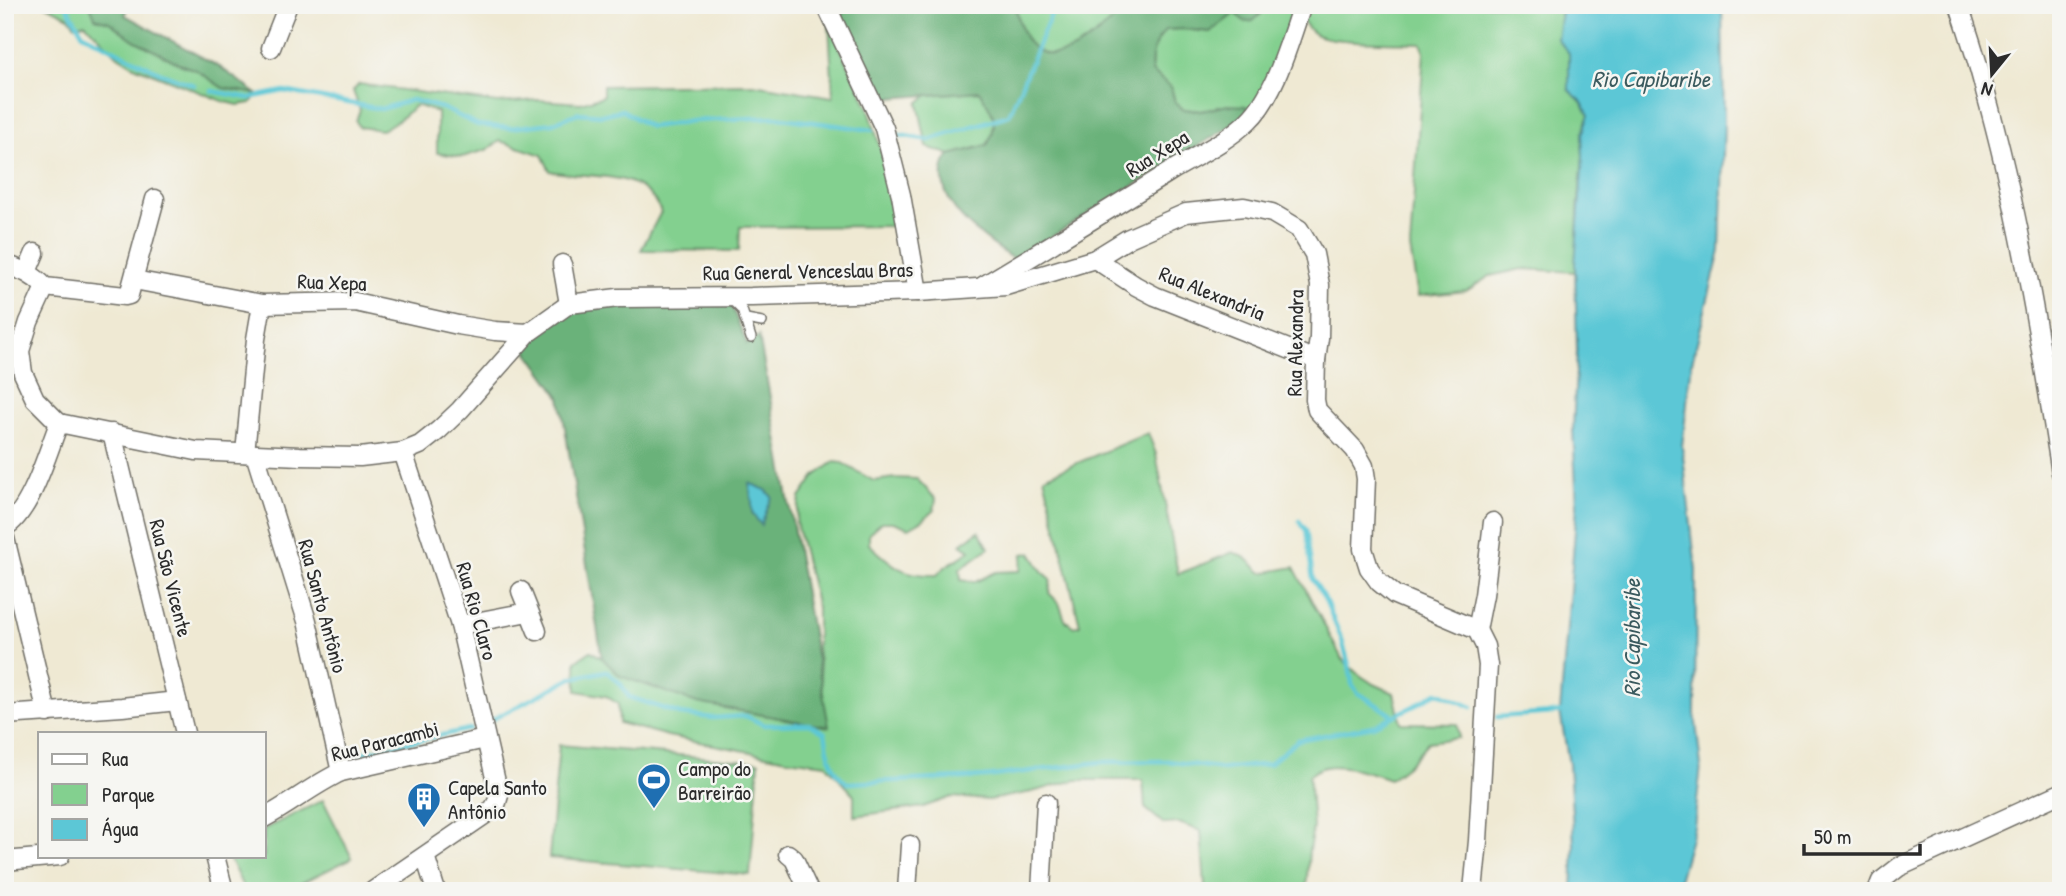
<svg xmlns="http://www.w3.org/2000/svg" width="2066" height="896" viewBox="0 0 2066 896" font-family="'Patrick Hand',sans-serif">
<rect width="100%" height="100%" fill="#f6f6f2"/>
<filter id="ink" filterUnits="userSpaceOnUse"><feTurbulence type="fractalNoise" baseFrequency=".0143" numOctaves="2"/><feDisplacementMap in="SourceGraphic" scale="14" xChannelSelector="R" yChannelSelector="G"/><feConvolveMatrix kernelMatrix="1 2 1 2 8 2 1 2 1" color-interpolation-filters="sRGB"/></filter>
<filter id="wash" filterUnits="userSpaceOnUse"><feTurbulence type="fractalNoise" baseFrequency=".00686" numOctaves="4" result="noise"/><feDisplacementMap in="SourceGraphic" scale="28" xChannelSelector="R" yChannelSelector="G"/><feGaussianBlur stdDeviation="1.57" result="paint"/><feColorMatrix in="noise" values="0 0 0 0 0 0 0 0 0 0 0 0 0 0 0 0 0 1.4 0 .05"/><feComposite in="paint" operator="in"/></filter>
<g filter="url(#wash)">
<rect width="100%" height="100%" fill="#efe9d3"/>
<g fill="#83d08f" stroke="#577e5d" stroke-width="2">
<polygon points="45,5 90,5 96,18 109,22 134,40 182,65 196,70 223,88 257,94 251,103 238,105 222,101 134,66 118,56 85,23 75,25 69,17"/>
<path d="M1015,5H1130C1105,25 1058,79 1028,42C1021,33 1018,16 1015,5Z"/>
<path d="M1269,5H1296L1266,85L1248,112L1228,105L1201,111L1183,109L1175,102L1171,87L1152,72C1150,54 1154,43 1166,30L1182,29L1210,32L1235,13L1259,16Z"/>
<path d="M1305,5H1562L1560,14L1569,53V90L1581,101L1589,115L1582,134L1583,156L1578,211L1576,272L1522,269L1490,276L1466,291L1418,296L1410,248L1424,51L1421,43C1401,42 1328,43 1315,34C1308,30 1304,23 1301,17Z"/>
<path d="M829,24L868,106L903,226L740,227L739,251L641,250L661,212C641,166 589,180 550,171L542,155L500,141L486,150L462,157L437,153V112L416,105L400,119L382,130L359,127L356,121L360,110L353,91L359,84L498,103L538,100L581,103L603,96V86L753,84L833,97Z"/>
<path d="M979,91C993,110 1000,123 987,145L951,155L927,147L918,103L928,95Z"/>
<path d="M1148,433L1156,454L1178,574L1233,552L1246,558L1262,573L1294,567L1342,659L1358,674L1372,683L1394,693L1401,723L1457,724L1459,738L1428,742L1407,766L1390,779C1373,773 1336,761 1319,769C1315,771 1313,773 1309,776L1313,827L1309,850L1306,891H1204L1205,886L1201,831L1179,823L1164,824L1145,808L1143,780H1076L1032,792L989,800L952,797L923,807L854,816V795L826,764L787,759L668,736L619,723L618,704L606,696L577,691L576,661L591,651L602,658L825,711L817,647V607L796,523L800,498L815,476L834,462L842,463L874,481L895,478L917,479L936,499L934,510L923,520L909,528L893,522H882L869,534V544C894,566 902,576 937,575C948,561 957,562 970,550L961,544L979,531L989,548L960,569L961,580L975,582L996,572L1020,571L1023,554L1031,553L1042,571L1051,579L1049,593L1059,603L1065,620L1074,627L1080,625L1044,477Z"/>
<polygon points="559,745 759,762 750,875 549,858"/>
<polygon points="323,800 352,858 285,891 245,891 228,856 264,856 264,829"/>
</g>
<g fill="#6ab27a" stroke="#4a6e52" stroke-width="2">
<polygon points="90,5 128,5 125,15 220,67 257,94 223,88 196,70 182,65 134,40 109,22 95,18"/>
<path d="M845,5H1015C1018,16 1021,33 1028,42C1058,79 1106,25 1130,5H1269L1253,21L1245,22L1235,13L1210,32L1182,29L1166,30C1154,43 1150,54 1152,72L1171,87L1175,102L1183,109L1201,111L1228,105L1246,106L1248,112L1240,120L1014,260C986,239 938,210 943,169C944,165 946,158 950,155C953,154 982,147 987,145C1000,123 993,111 979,91L877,99L841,20Z"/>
<polygon points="703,303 732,307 747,344 759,336 829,727 697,703 620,676 602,658 560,397 525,348 542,329 578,306"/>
</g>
<g fill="#5cc7d6" stroke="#447980" stroke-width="2">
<polygon points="1562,5 1722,5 1724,123 1720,251 1692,362 1682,446 1696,570 1695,714 1701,766 1694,827 1676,891 1572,891 1574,845 1569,764 1560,712 1577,506 1573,429 1577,351 1575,264 1583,156 1582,134 1589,115 1581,101 1569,90 1569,53 1557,39"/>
<polygon points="749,483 766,490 772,497 761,525 752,513 752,502"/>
</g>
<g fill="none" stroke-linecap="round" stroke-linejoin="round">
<g stroke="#5cc7d6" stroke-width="4.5">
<polyline points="66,5 83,34 159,72 194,85"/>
<polyline points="212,91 249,98 284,91 381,109 412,100 442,108 478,125 510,128 553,123 578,113 602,115 622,110 650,127 693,121 775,117 872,130"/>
<polyline points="899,135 929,140 1009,115 1055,5"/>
<polyline points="1299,521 1306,530 1313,580 1324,597 1342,640 1349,665 1352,684 1358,693 1394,716"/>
<polyline points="1497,717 1566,712"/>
<path d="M493,719L572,678L606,671L620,683L629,697L680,714L713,718L746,716L764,725L809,724L825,733C828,753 831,771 847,783L986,777L1101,762L1168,761L1223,769L1269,764L1298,740L1373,726L1414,706L1437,692L1472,707"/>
<polyline points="344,757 470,729"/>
</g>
</g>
</g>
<g filter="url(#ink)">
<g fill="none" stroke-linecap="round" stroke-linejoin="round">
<g stroke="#706e66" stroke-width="12">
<g id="lane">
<polyline points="730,298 742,310 751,338"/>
<polyline points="746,319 762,322"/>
</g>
</g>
<g stroke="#706e66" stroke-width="21">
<g id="street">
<polyline points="826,5 884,128 901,195 918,292"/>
<path d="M1959,5C1968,32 1977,59 1984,87C2019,211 2041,345 2061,473"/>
<polyline points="271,48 288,5"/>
<polyline points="1095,259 1136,286 1155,296 1316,360"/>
<path d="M5,264C21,270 33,274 45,287L125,296L129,295L155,199"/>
<polyline points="562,264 569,304"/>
<polyline points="27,272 35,253"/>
<polyline points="134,280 262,304 355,302 458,325 495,331 528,333"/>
<path d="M983,286C1046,248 1109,210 1171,171C1196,156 1226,142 1248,121C1275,96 1290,40 1302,5"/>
<polyline points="45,287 29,322 20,351 23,373 35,399 59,423"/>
<polyline points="112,433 185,733"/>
<polyline points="245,453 256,339 262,304"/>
<polyline points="255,454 307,621 341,772"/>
<path d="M5,527C31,512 48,451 59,423L196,451L300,456L360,457L403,452L420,445L439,430L460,410L528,333L569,304L618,298L751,297L918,292L1006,286L1095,259L1129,238L1186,213L1244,207L1272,213L1299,229L1314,254L1320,285L1319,338L1316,360L1315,400L1317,410L1355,450L1364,466L1366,479L1363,549L1369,568L1379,582L1395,595L1477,630L1485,646L1488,665L1478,841L1473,891"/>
<polyline points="5,538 47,713"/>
<polyline points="521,591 537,631"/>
<polyline points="460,625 528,612"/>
<polyline points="1477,630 1484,595 1493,522"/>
<polyline points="5,715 122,707 177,701"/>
<path d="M264,818C291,804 313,785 341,772L485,739"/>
<polyline points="788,854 794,859 809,891"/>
<polyline points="215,856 224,891"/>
<polyline points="425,856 436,891"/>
<polyline points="5,861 60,856"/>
<polyline points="373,891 493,809 497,802 499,795 460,625 403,452"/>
<polyline points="907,891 910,845"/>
<polyline points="1041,891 1046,803"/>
<polyline points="1877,891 1881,881 1899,867 2061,793"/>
</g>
</g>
<use href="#lane" stroke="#fff" stroke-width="9"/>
<use href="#street" stroke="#fff" stroke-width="18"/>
</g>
</g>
<defs>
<g id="stadium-pin" transform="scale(1.75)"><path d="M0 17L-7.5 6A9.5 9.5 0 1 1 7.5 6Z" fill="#1f6fb2" stroke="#f6f6f2"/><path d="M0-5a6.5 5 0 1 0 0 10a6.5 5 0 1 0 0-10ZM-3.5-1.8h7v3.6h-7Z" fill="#fff"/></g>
<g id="building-pin" transform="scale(1.75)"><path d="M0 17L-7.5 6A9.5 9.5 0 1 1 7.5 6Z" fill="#1f6fb2" stroke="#f6f6f2"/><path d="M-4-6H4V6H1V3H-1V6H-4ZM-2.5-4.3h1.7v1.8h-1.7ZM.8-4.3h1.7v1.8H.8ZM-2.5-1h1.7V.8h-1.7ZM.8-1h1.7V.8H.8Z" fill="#fff"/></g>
</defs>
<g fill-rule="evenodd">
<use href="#stadium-pin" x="654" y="780"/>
<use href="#building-pin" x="424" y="799"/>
</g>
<g text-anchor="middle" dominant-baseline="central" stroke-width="5" stroke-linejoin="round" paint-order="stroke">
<g font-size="21" fill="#2b2b2b" stroke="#f6f6f2">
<text transform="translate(1157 153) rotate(-32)">Rua Xepa</text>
<text transform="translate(808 271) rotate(-1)">Rua General Venceslau Bras</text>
<text transform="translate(332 282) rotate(2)">Rua Xepa</text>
<text transform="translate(1212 293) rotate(22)">Rua Alexandria</text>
<text transform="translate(1295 343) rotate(-89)">Rua Alexandra</text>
<text transform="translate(171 578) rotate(76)">Rua São Vicente</text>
<text transform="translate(323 606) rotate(75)">Rua Santo Antônio</text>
<text transform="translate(477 611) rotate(74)">Rua Rio Claro</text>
<text transform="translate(385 741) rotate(-14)">Rua Paracambi</text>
</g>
<g font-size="21" fill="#2b2b2b" stroke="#f6f6f2" text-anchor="start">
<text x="678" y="768">Campo do<tspan x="678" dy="24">Barreirão</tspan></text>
<text x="448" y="787">Capela Santo<tspan x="448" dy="24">Antônio</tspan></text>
</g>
<g font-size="23" font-style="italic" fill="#3a5a5e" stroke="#f6f6f2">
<text x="1651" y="78">Rio Capibaribe</text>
<text transform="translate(1631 638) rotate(-90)">Rio Capibaribe</text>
</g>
</g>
<rect width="2066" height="896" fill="none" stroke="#f6f6f2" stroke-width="28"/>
<rect x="38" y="732" width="228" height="126" fill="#f6f6f2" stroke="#a5a5a2" stroke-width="2"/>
<rect x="52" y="754" width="35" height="10" fill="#ffffff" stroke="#a5a5a2" stroke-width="2"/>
<text x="102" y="766" font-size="21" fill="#2b2b2b">Rua</text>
<rect x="52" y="784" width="35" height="21" fill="#83d08f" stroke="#a5a5a2" stroke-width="2"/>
<text x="102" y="802" font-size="21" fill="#2b2b2b">Parque</text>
<rect x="52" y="819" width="35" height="21" fill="#5cc7d6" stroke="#a5a5a2" stroke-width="2"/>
<text x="102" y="836" font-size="21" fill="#2b2b2b">Água</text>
<g transform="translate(1992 74) rotate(198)" stroke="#f6f6f2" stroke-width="5" paint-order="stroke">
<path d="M0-5L12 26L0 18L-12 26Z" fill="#2b2b2b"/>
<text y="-10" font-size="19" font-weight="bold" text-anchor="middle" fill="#2b2b2b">N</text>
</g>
<path d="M1804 844v10h116v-10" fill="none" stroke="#2b2b2b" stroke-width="3.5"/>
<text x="1814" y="844" font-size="21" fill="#2b2b2b" stroke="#f6f6f2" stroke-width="5" paint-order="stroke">50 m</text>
</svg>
